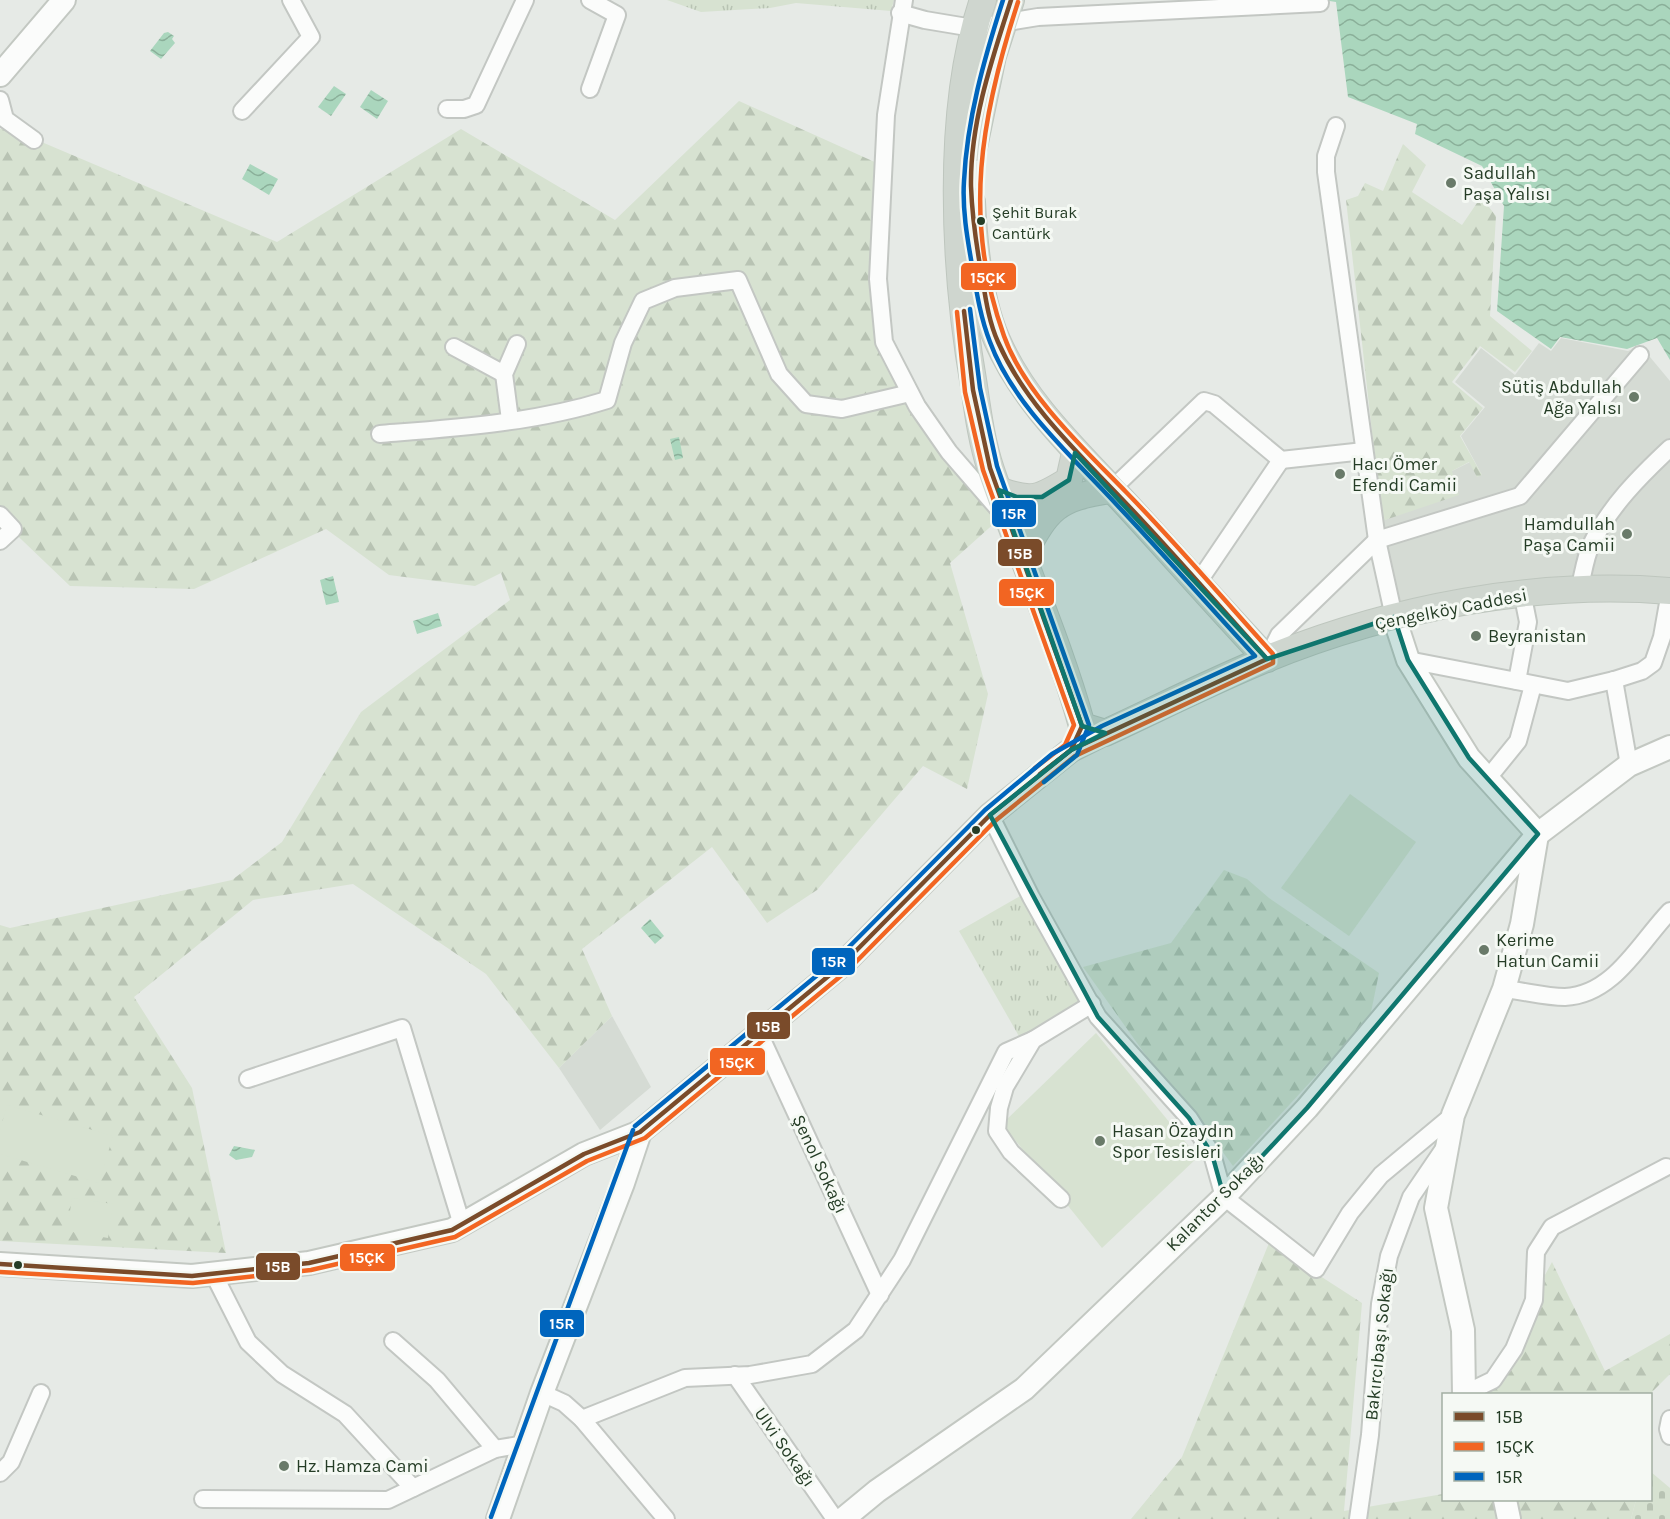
<svg xmlns="http://www.w3.org/2000/svg" width="1670" height="1519" viewBox="0 0 1670 1519" font-family="Karla,sans-serif">
<defs>
<pattern id="forest-firs" width="22" height="20" patternUnits="userSpaceOnUse" patternTransform="scale(1.5)"><rect width="22" height="20" fill="#d7e2d1"/><path d="M5 1l3.5 6h-7zM16 11l3.5 6h-7z" fill="#b8c3b3"/></pattern>
<pattern id="cemetery-stones" width="16" height="16" patternUnits="userSpaceOnUse" patternTransform="scale(1.5)"><rect width="16" height="16" fill="#d7e2d1"/><path d="M2 7V4a2 2 0 0 1 4 0v3zM10 15v-3a2 2 0 0 1 4 0v3z" fill="#b8c3b3"/></pattern>
<pattern id="park-tufts" width="24" height="20" patternUnits="userSpaceOnUse" patternTransform="scale(1.5)"><rect width="24" height="20" fill="#d7e2d1"/><path d="M3 7l-1-3M5 7V3M7 7l1-3M15 17l-1-3M17 17v-4M19 17l1-3" fill="none" stroke="#b8c3b3"/></pattern>
<pattern id="water-waves" width="16" height="10" patternUnits="userSpaceOnUse" patternTransform="scale(1.5)"><rect width="16" height="10" fill="#aad6bd"/><path d="M0 5q4-4 8 0t8 0" fill="none" stroke="#8aaf99"/></pattern>
</defs>
<rect width="100%" height="100%" fill="#e6eae6"/>
<g fill="#d5dbd4">
<polygon points="1561,338 1628,351 1635,348 1650,357 1670,381 1670,583 1396,607 1382,521 1409,510 1452,471 1470,462 1482,475 1461,436 1485,407 1455,382 1481,348 1515,375 1539,343 1551,351"/>
<polygon points="612,1016 651,1087 600,1130 559,1068"/>
</g>
<g fill="url(#forest-firs)">
<polygon points="739,101 888,168 881,353 998,520 950,563 988,694 967,789 923,766 817,890 767,923 712,847 582,949 612,1016 559,1068 486,974 353,884 253,900 134,997 192,1088 226,1253 0,1241 0,925 10,928 232,880 282,842 361,712 510,600 501,573 475,586 389,575 326,529 194,589 70,586 0,519 0,129 11,129 277,242 461,129 615,220"/>
<polygon points="1403,144 1426,165 1412,192 1462,225 1481,197 1496,216 1490,316 1532,351 1515,372 1480,346 1452,382 1483,408 1460,436 1482,475 1477,477 1469,462 1452,471 1459,495 1382,521 1346,200 1358,196 1365,183 1383,191"/>
<polygon points="1224,870 1247,879 1269,898 1379,973 1370,1017 1233,1166 1201,1122 1162,1078 1083,967 1171,943"/>
<polygon points="1269,1243 1362,1303 1344,1511 1443,1494 1444,1500 1636,1500 1631,1519 1131,1519 1182,1457"/>
<polygon points="1552,1262 1605,1371 1670,1334 1670,1374 1650,1394 1481,1394"/>
</g>
<polygon fill="url(#cemetery-stones)" points="1651,1472 1670,1488 1670,1519 1631,1519 1636,1500 1650,1500"/>
<g fill="url(#park-tufts)">
<polygon points="667,0 894,0 891,11 796,3 770,8 701,12"/>
<polygon points="1022,895 1083,1002 1020,1038 959,931"/>
</g>
<g fill="#d7e2d1">
<polygon points="1350,794 1416,842 1349,936 1281,888"/>
<polygon points="1096,1033 1198,1157 1102,1248 1002,1124"/>
<polygon points="7,1105 113,1136 99,1183 0,1154 0,1130"/>
<polygon points="72,1198 113,1204 108,1238 67,1231"/>
</g>
<g fill="url(#water-waves)">
<polygon points="1323,0 1670,0 1670,360 1657,338 1627,349 1560,337 1551,349 1497,311 1504,206 1482,166 1415,134 1417,124 1348,97 1336,2"/>
<polygon points="168,32 174,36 172,39 175,43 161,59 150,51 164,33"/>
<polygon points="334,86 346,94 331,116 318,107"/>
<polygon points="371,90 388,101 377,119 360,107"/>
<polygon points="250,164 278,179 269,195 242,179"/>
<polygon points="679,437 683,458 675,460 670,439"/>
<polygon points="333,576 339,602 326,605 320,580"/>
<polygon points="438,613 442,626 417,634 413,621"/>
<polygon points="650,919 664,936 655,944 641,928"/>
<polygon points="234,1146 255,1150 252,1157 236,1160 229,1155"/>
</g>
<g fill="none" stroke-linecap="round" stroke-linejoin="round">
<g stroke="#c3c7c3" stroke-width="20">
<g id="street">
<polyline points="904,0 886,115 878,279 884,342 917,406 949,452 1001,512"/>
<polyline points="900,13 925,20 973,28 1038,17 1320,3"/>
<polyline points="590,89 617,15 590,0"/>
<polyline points="0,100 5,119 34,140"/>
<polyline points="447,109 464,109 476,105 525,0"/>
<polyline points="242,111 311,37 291,0"/>
<polyline points="1336,126 1326,156 1326,172 1377,540 1394,617"/>
<polyline points="454,347 504,374"/>
<polyline points="510,420 504,374 517,344"/>
<path d="M380,434C455,428 534,423 607,400L623,343L643,301L675,288L738,280L779,374L806,404L842,409L910,393"/>
<polyline points="1111,490 1204,401 1214,404 1281,460 1364,451"/>
<polyline points="0,515 13,529 0,541"/>
<polyline points="1197,584 1281,460"/>
<path d="M1579,590C1583,575 1585,558 1591,545C1609,507 1640,476 1670,448"/>
<polyline points="1267,659 1279,635 1377,540 1520,496 1640,355"/>
<polyline points="1408,660 1568,691 1614,680 1642,671 1653,663 1662,637 1670,592"/>
<polyline points="1614,680 1629,765"/>
<polyline points="1517,681 1528,622 1522,592"/>
<polyline points="1488,778 1518,741 1533,685"/>
<polyline points="990,815 1031,897 1098,1017 1189,1118 1212,1154 1224,1197 1316,1269 1350,1213 1381,1175 1453,1115"/>
<path d="M1504,989C1524,991 1545,997 1565,997C1614,995 1640,942 1670,911"/>
<polyline points="759,1033 880,1295"/>
<polyline points="248,1079 402,1028 462,1225"/>
<polyline points="1061,1199 1011,1152 997,1131 999,1108 1005,1087 1033,1040 1092,1004"/>
<polyline points="213,1273 248,1342 282,1374 345,1414 413,1488"/>
<polyline points="393,1341 437,1380 495,1449"/>
<polyline points="735,1375 835,1519"/>
<polyline points="542,1393 564,1403 582,1419 666,1519"/>
<polyline points="1464,1394 1493,1380 1514,1349 1534,1300 1536,1252 1552,1227 1666,1167"/>
<polyline points="582,1419 685,1378 750,1375 812,1364 856,1330 902,1260 1006,1052 1033,1040"/>
<polyline points="1670,1419 1668,1429 1670,1436"/>
<polyline points="0,1473 11,1462 41,1393"/>
<polyline points="203,1499 388,1500 495,1449 525,1444"/>
<polyline points="1358,1519 1370,1435 1380,1304 1389,1256 1411,1197 1445,1147"/>
</g>
</g>
<g stroke="#c3c8c2" stroke-width="26">
<g id="secondary">
<polyline points="0,75 64,0"/>
<polyline points="1394,617 1408,660 1469,758 1538,834"/>
<polyline points="0,1264 192,1276 309,1263 452,1230 584,1154 640,1132 843,964 990,815 1071,750 1105,733"/>
<polyline points="1464,1394 1463,1330 1436,1208 1453,1115 1504,989 1522,924 1537,835"/>
<polyline points="1505,1500 1509,1519"/>
<polyline points="498,1519 542,1393 623,1183 640,1132"/>
<polyline points="843,1519 877,1491 1024,1389 1224,1197 1307,1108 1538,834 1629,765 1670,747"/>
</g>
</g>
<g stroke="#bec6be" stroke-width="28">
<g id="primary">
<path d="M983,0C945,110 954,272 974,386C978,414 982,443 991,470C1020,556 1058,639 1082,726L1105,733C1159,708 1212,681 1266,659C1391,608 1535,580 1670,591"/>
<polyline points="974,147 993,56 1011,0"/>
<path d="M972,202C974,243 980,302 997,340C1025,404 1077,451 1123,501C1171,553 1218,607 1267,659"/>
<path d="M999,490C1032,503 1040,498 1069,480L1075,453"/>
<path d="M1022,557C1048,508 1056,498 1111,490"/>
</g>
</g>
<use href="#street" stroke="#fbfcfb" stroke-width="16"/>
<use href="#secondary" stroke="#fbfcfb" stroke-width="22"/>
<use href="#primary" stroke="#cfd6cf" stroke-width="26"/>
<g stroke="#f5f9f4" stroke-width="9">
<g id="bus-1">
<polyline points="964,311 973,390 990,468 1082,726 1071,750 1040,774"/>
<path d="M0,1264L192,1276L309,1263L452,1230L584,1154L640,1132L843,964L990,815L1071,750L1267,659C1218,605 1171,550 1121,498C1075,450 1025,403 998,342C988,320 985,294 981,271C976,243 972,215 971,186C970,123 992,59 1011,0"/>
</g>
</g>
<g stroke="#f5f9f4" stroke-width="9">
<g id="bus-2">
<polyline points="957,312 965,392 983,470 1074,725 1065,745 1035,768"/>
<path d="M0,1272L193,1283L311,1270L455,1237L587,1161L645,1138L848,970L995,821L1075,756L1273,663V654C1224,600 1177,544 1126,492C1084,449 1024,393 1004,336C962,219 981,116 1018,2"/>
</g>
</g>
<g stroke="#f5f9f4" stroke-width="9">
<g id="bus-3">
<polyline points="970,309 980,388 997,466 1089,725 1077,755 1044,782"/>
<path d="M635,1126L838,958L985,810L1052,754L1102,726L1255,656C1209,606 1164,555 1117,505C1073,457 1013,405 990,342C981,319 977,295 973,271C968,242 962,211 964,181C967,119 984,59 1003,0"/>
<polyline points="491,1517 633,1130"/>
</g>
</g>
<use href="#bus-1" stroke="#7a4b2a" stroke-width="4.5"/>
<use href="#bus-2" stroke="#f26522" stroke-width="4.5"/>
<use href="#bus-3" stroke="#0065bd" stroke-width="4.5"/>
</g>
<path fill="#0f766e" fill-opacity="0.2" stroke="#0f766e" stroke-width="4.5" stroke-linejoin="round" d="M1075,453L1267,659L1394,617L1408,660L1469,758L1538,834L1307,1108L1224,1197L1212,1154L1189,1118L1098,1017L990,815L1071,750L1105,733L1082,726L999,490L1017,497H1042L1069,480Z"/>
<g fill="#697a69" stroke="#f5f9f4" stroke-width="2">
<circle cx="1451" cy="183" r="6"/>
<circle cx="1634" cy="397" r="6"/>
<circle cx="1340" cy="474" r="6"/>
<circle cx="1627" cy="534" r="6"/>
<circle cx="1476" cy="636" r="6"/>
<circle cx="1484" cy="950" r="6"/>
<circle cx="1100" cy="1141" r="6"/>
<circle cx="284" cy="1466" r="6"/>
</g>
<g fill="#253d26" stroke="#f5f9f4" stroke-width="2">
<circle cx="981" cy="221" r="5"/>
<circle cx="976" cy="830" r="5"/>
<circle cx="18" cy="1265" r="5"/>
</g>
<g text-anchor="middle" dominant-baseline="central" stroke-width="6" stroke-linejoin="round" paint-order="stroke">
<g font-size="16" fill="#253d26" stroke="#f5f9f4" text-anchor="start">
<text x="992" y="212">Şehit Burak<tspan x="992" dy="21">Cantürk</tspan></text>
</g>
<g font-size="18" fill="#253d26" stroke="#f5f9f4" text-anchor="start">
<text x="1463" y="173">Sadullah<tspan x="1463" dy="21">Paşa Yalısı</tspan></text>
<text x="1622" y="387" text-anchor="end">Sütiş Abdullah<tspan x="1622" dy="21">Ağa Yalısı</tspan></text>
<text x="1352" y="464">Hacı Ömer<tspan x="1352" dy="21">Efendi Camii</tspan></text>
<text x="1615" y="524" text-anchor="end">Hamdullah<tspan x="1615" dy="21">Paşa Camii</tspan></text>
<text x="1488" y="636">Beyranistan</text>
<text x="1496" y="940">Kerime<tspan x="1496" dy="21">Hatun Camii</tspan></text>
<text x="1112" y="1131">Hasan Özaydın<tspan x="1112" dy="21">Spor Tesisleri</tspan></text>
<text x="296" y="1466">Hz. Hamza Cami</text>
</g>
<g font-size="18" fill="#253d26" stroke="#f5f9f4">
<text transform="translate(1451 609) rotate(-11)">Çengelköy Caddesi</text>
<text transform="translate(820 1164) rotate(65)">Şenol Sokağı</text>
<text transform="translate(1215 1202) rotate(-45)">Kalantor Sokağı</text>
<text transform="translate(1379 1344) rotate(-84)">Bakırcıbaşı Sokağı</text>
<text transform="translate(785 1447) rotate(55)">Ulvi Sokağı</text>
</g>
</g>
<g stroke="#f5f9f4" stroke-width="2">
<rect x="960" y="262" width="57" height="29" rx="6" fill="#f26522"/>
<rect x="991" y="499" width="46" height="29" rx="6" fill="#0065bd"/>
<rect x="997" y="538" width="46" height="29" rx="6" fill="#7a4b2a"/>
<rect x="998" y="578" width="57" height="29" rx="6" fill="#f26522"/>
<rect x="811" y="947" width="45" height="29" rx="6" fill="#0065bd"/>
<rect x="746" y="1011" width="45" height="29" rx="6" fill="#7a4b2a"/>
<rect x="709" y="1047" width="57" height="29" rx="6" fill="#f26522"/>
<rect x="339" y="1243" width="57" height="29" rx="6" fill="#f26522"/>
<rect x="255" y="1252" width="46" height="29" rx="6" fill="#7a4b2a"/>
<rect x="539" y="1309" width="46" height="29" rx="6" fill="#0065bd"/>
</g>
<g font-size="16" text-anchor="middle" font-weight="bold" fill="#fff">
<text x="988" y="283">15ÇK</text>
<text x="1014" y="519">15R</text>
<text x="1020" y="559">15B</text>
<text x="1027" y="598">15ÇK</text>
<text x="834" y="967">15R</text>
<text x="768" y="1032">15B</text>
<text x="737" y="1068">15ÇK</text>
<text x="367" y="1263">15ÇK</text>
<text x="278" y="1272">15B</text>
<text x="562" y="1329">15R</text>
</g>
<rect x="1442" y="1393" width="210" height="108" fill="#f5f9f4" stroke="#a2aea2" stroke-width="1.5"/>
<rect x="1454" y="1412" width="30" height="9" fill="#7a4b2a" stroke="#a2aea2" stroke-width="1.5"/>
<text x="1496" y="1423" font-size="18" fill="#253d26">15B</text>
<rect x="1454" y="1442" width="30" height="9" fill="#f26522" stroke="#a2aea2" stroke-width="1.5"/>
<text x="1496" y="1453" font-size="18" fill="#253d26">15ÇK</text>
<rect x="1454" y="1472" width="30" height="9" fill="#0065bd" stroke="#a2aea2" stroke-width="1.5"/>
<text x="1496" y="1483" font-size="18" fill="#253d26">15R</text>
</svg>
